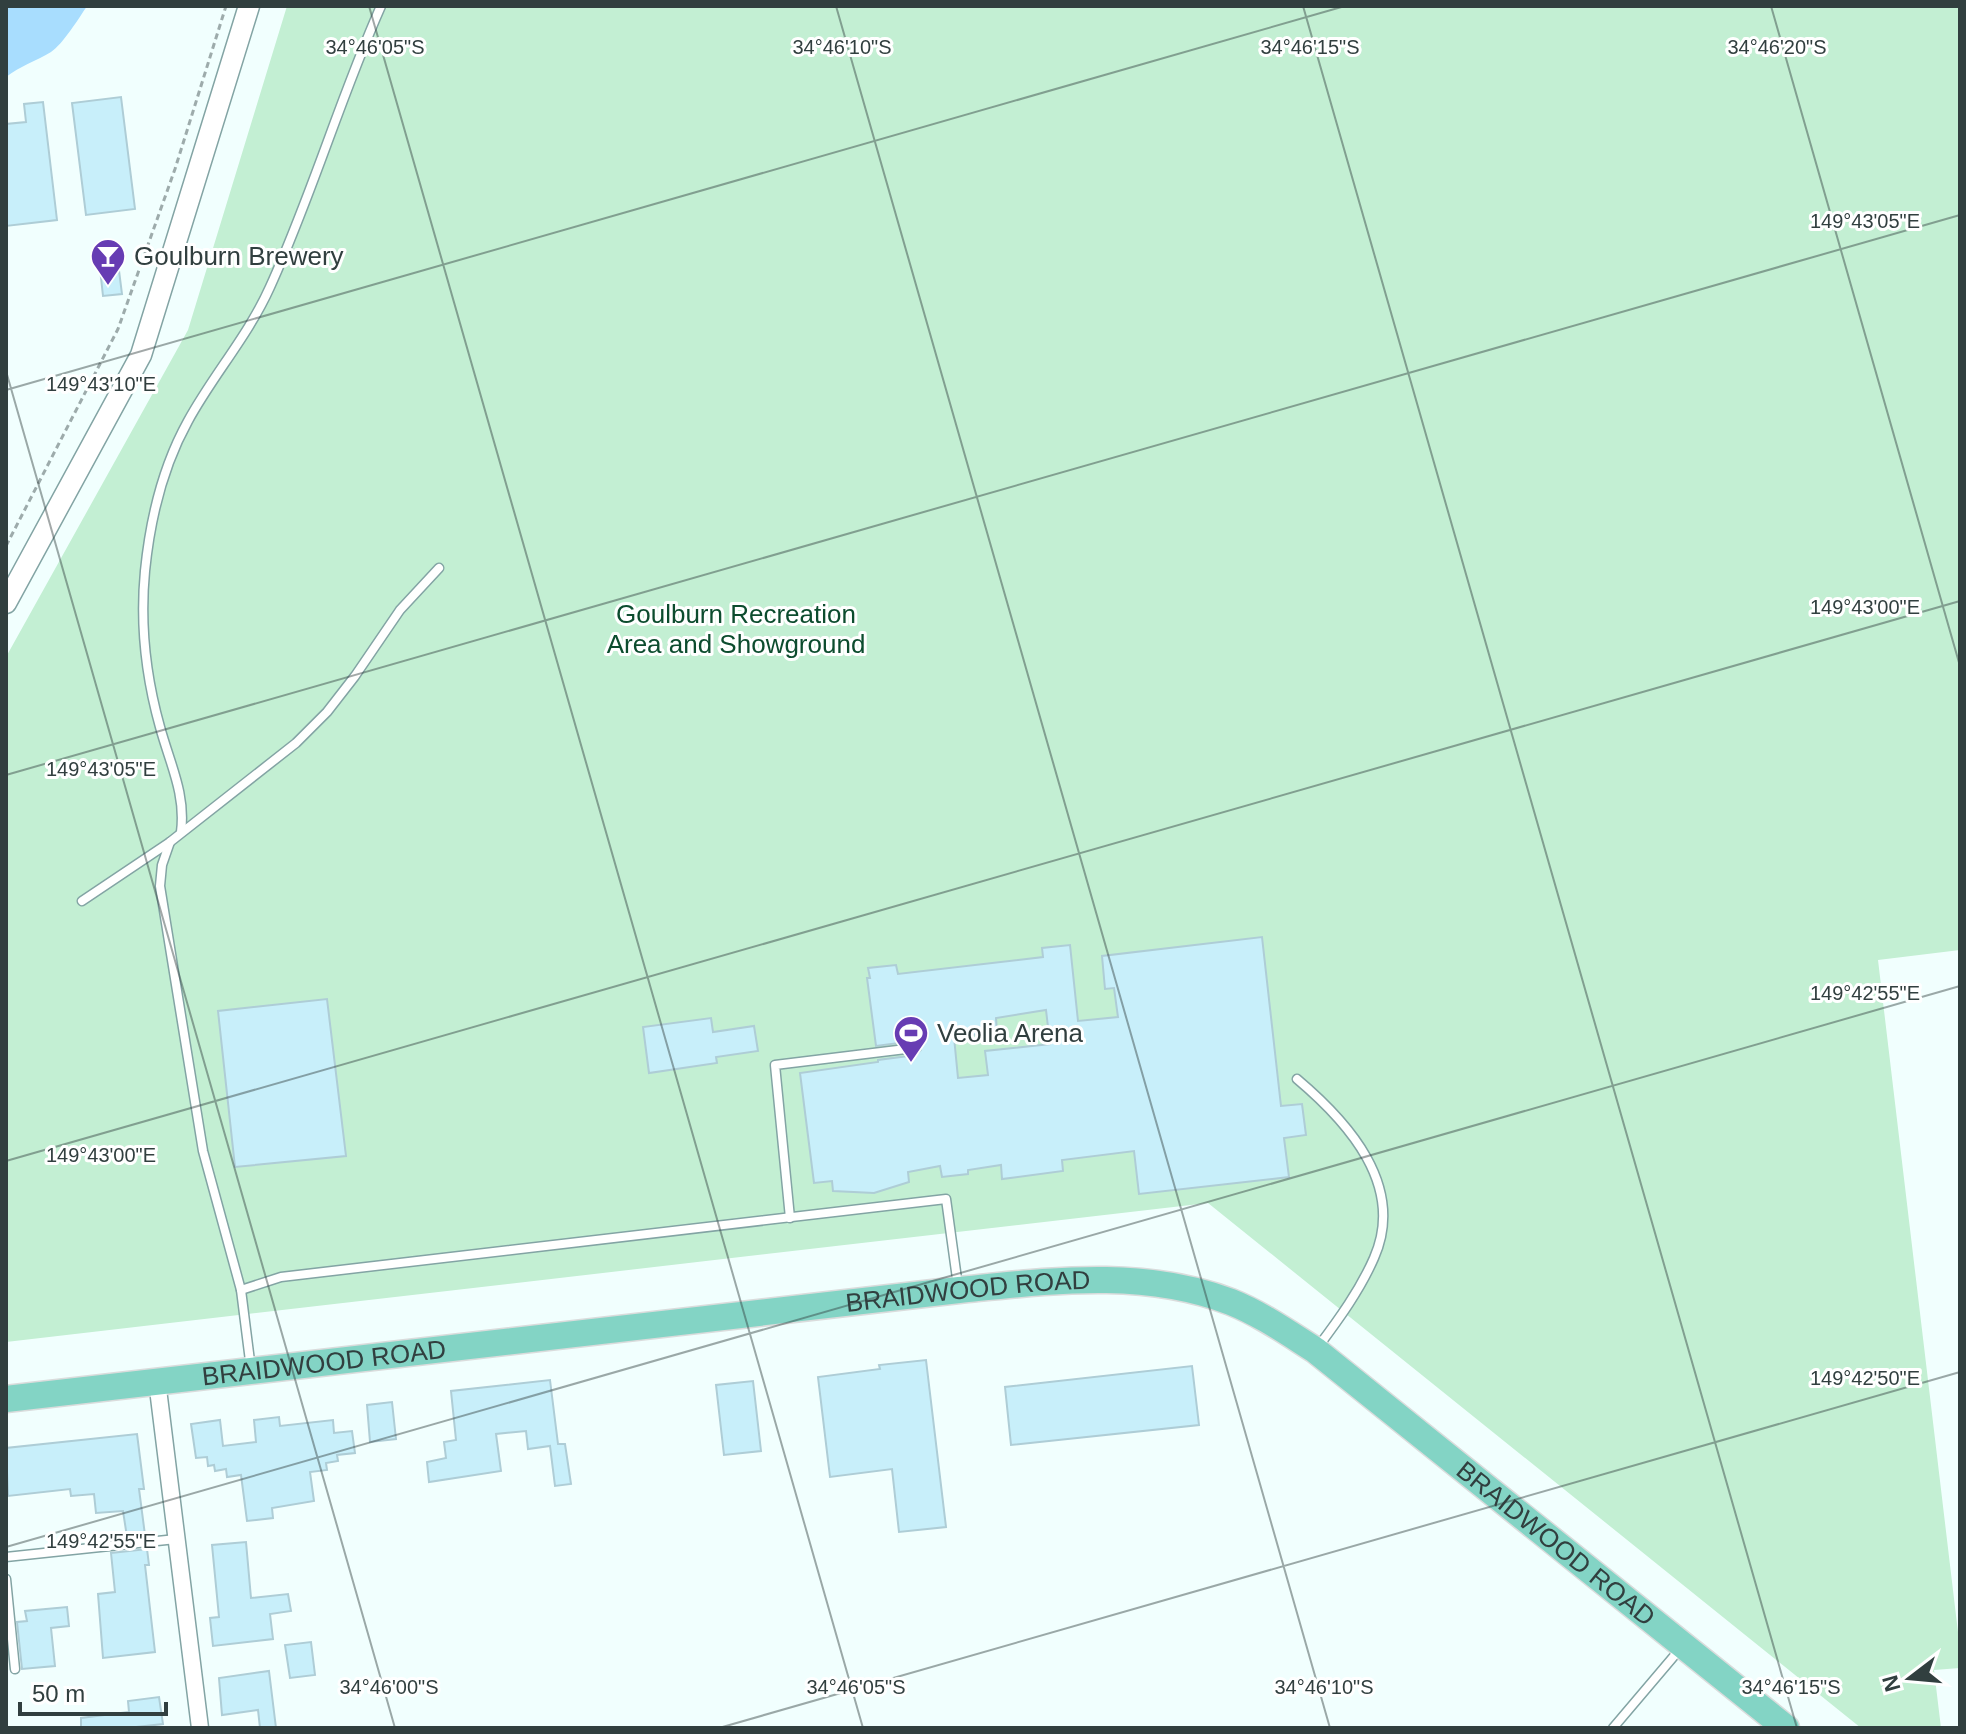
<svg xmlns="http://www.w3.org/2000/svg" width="1966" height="1734" viewBox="0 0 1966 1734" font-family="Arial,sans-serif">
<rect width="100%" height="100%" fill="#f1fffe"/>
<polygon fill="#c3efd3" points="287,6 1960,6 1960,950 1878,960 1960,1649 1960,1668 1934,1670 1941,1728 1861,1728 1208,1203 6,1342 6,657 188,330"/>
<path fill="#a8ddfe" d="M6,6H87C79,18 63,44 51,52C36,61 20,66 6,77Z"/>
<g fill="#c8effa" stroke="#aecdd6" stroke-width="2" fill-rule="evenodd">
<polygon points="121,97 135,209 86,215 72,103"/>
<polygon points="43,102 57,220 6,226 6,124 26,122 24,104"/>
<polygon points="116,247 122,294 103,296 98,250"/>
<path d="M1262,937L1281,1106L1302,1104L1306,1135L1284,1138L1289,1177L1139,1194L1134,1151L1062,1160L1063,1171L1002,1179L1001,1165L968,1170V1174L942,1177L940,1166L908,1172L909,1182L874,1193L833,1191L832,1181L814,1183L800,1073L878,1062V1060L916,1055L921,1050L920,1044L914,1041L876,1046L867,978H870L868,968L896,965L898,974L1043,957L1042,948L1070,945L1078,1021L1118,1017L1114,988L1105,989L1102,956ZM1046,1010L1050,1044L985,1051L988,1075L958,1078L954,1037L997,1032L996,1018Z"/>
<polygon points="327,999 346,1156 235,1167 218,1011"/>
<polygon points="711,1018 713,1032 754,1026 758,1051 716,1057 717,1063 649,1073 643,1027"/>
<polygon points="926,1360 946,1527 899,1532 892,1469 830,1477 818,1377 880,1369 879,1365"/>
<polygon points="1192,1366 1199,1425 1011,1445 1005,1387"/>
<polygon points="550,1380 558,1444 565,1444 571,1484 555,1486 550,1446 528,1449 526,1431 496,1434 501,1471 429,1482 427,1462 446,1458 444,1442 456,1440 451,1391"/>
<polygon points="753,1381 761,1451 724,1455 716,1385"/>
<polygon points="392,1402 396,1439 370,1442 367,1405"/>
<polygon points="279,1417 280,1426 333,1420 334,1433 352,1431 355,1453 337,1455 338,1461 326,1463 327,1470 310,1472 314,1501 272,1508 273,1518 247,1521 241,1475 227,1477 226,1469 215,1471 214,1465 208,1466 207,1457 196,1458 191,1424 220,1420 223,1446 256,1442 254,1420"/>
<polygon points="137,1434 144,1489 139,1489 145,1535 127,1537 123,1511 96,1513 94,1494 71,1496 70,1489 8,1496 6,1448"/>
<polygon points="246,1542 251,1598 288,1594 291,1611 270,1614 273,1639 213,1646 210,1618 219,1617 212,1545"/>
<polygon points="147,1549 149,1565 145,1565 155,1652 103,1658 98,1594 115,1592 111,1553"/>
<polygon points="67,1607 69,1626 51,1628 55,1666 22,1669 17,1622 27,1621 25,1611"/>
<polygon points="311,1642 315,1675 290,1678 285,1645"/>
<polygon points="269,1671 276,1728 260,1728 258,1710 222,1715 219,1678"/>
<polygon points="159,1697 163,1724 127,1728 81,1728 81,1718 129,1712 128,1701"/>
</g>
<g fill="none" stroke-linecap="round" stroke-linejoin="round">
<g stroke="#83a4a4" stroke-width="11">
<g id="service">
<path d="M181,832C186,794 170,764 160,727C146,677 140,623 145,571C150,521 163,466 188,421C213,375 248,336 270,287C312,195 340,98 381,6"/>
<polyline points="170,842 162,865 160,886 203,1151 241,1290 251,1369"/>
<polyline points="82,901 170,842 296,743 327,712 355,676 400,610 439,568"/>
<path d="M1297,1079C1348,1122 1406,1186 1374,1258C1360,1290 1339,1319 1318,1347"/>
<polyline points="790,1218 775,1065 914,1048"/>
<polyline points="241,1290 281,1277 946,1199 958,1286"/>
<polyline points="6,1557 176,1539"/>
<polyline points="6,1579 15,1669"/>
<polyline points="1613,1728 1680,1649"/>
</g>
</g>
<g stroke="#83a4a4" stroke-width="19">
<polyline id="minor" points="157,1381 200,1728"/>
</g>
<g stroke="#83a4a4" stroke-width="23">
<polyline id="tertiary" points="6,603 141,355 249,6"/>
</g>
<g stroke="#dadcdc" stroke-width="29">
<g id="primary">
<path id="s1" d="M6,1399L959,1290C1050,1281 1143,1268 1231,1302C1261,1314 1288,1333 1315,1350L1786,1728"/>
</g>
</g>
<polyline stroke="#9dabab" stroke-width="3" stroke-dasharray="6 4" stroke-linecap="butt" points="6,546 118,329 175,169 226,6"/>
<use href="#service" stroke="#fff" stroke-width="8"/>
<use href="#minor" stroke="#fff" stroke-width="16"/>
<use href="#tertiary" stroke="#fff" stroke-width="20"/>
<use href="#primary" stroke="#83d4c5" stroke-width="26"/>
</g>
<path fill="none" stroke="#313f3f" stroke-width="2" stroke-opacity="0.45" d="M369,6L863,1728M836,6L1330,1728M1303,6L1797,1728M1771,6L1960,666M6,371L395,1728M6,390L1345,6M6,775L1960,215M6,1161L1960,601M6,1547L1960,986M719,1728L1960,1372"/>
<defs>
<g id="bar-pin" transform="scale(1.8)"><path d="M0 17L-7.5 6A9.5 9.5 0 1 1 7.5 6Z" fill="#673cb3" stroke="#fff"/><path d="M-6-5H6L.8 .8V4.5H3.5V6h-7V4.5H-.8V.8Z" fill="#fff"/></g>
<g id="stadium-pin" transform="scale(1.8)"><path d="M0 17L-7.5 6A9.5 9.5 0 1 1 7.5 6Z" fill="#673cb3" stroke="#fff"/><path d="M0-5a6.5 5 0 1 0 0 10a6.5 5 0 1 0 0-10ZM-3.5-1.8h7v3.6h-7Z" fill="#fff"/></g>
</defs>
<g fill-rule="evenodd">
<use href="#bar-pin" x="108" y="256"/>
<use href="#stadium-pin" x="911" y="1033"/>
</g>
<g text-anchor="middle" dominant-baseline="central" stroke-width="6" stroke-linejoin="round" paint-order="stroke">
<g font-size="26" fill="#313f3f" stroke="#fff" text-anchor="start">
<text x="134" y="256">Goulburn Brewery</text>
<text x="937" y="1033">Veolia Arena</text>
</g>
<g font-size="26" fill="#0c4c2e" stroke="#fff">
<text x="736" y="614">Goulburn Recreation<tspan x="736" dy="30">Area and Showground</tspan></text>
</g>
<g font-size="26" fill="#313f3f" stroke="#fff">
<text stroke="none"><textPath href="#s1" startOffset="968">BRAIDWOOD ROAD</textPath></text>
<text stroke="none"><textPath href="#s1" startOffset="320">BRAIDWOOD ROAD</textPath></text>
<text stroke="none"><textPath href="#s1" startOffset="1640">BRAIDWOOD ROAD</textPath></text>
</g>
</g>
<g font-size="20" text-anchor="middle" fill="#313f3f" stroke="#fff" stroke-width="6" stroke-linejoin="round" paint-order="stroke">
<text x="375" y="54">34°46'05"S</text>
<text x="842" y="54">34°46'10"S</text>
<text x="1310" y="54">34°46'15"S</text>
<text x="1777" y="54">34°46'20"S</text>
<text x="1865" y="228">149°43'05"E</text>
<text x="101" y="391">149°43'10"E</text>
<text x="1865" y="614">149°43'00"E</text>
<text x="101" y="776">149°43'05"E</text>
<text x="1865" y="1000">149°42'55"E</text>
<text x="101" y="1162">149°43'00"E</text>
<text x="1865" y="1385">149°42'50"E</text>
<text x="101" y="1548">149°42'55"E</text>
<text x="389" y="1694">34°46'00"S</text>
<text x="856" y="1694">34°46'05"S</text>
<text x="1324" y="1694">34°46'10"S</text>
<text x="1791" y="1694">34°46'15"S</text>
</g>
<rect width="1966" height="1734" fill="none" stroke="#313f3f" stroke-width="16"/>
<g transform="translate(1910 1678) rotate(254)" stroke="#ffffff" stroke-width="6" paint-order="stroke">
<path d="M0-6L14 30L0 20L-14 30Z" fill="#313f3f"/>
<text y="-12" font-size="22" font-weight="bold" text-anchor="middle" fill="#313f3f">N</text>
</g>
<path d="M20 1702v12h146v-12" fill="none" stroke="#313f3f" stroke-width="4"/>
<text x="32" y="1702" font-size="24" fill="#313f3f" stroke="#ffffff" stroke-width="6" paint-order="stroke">50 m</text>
</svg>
